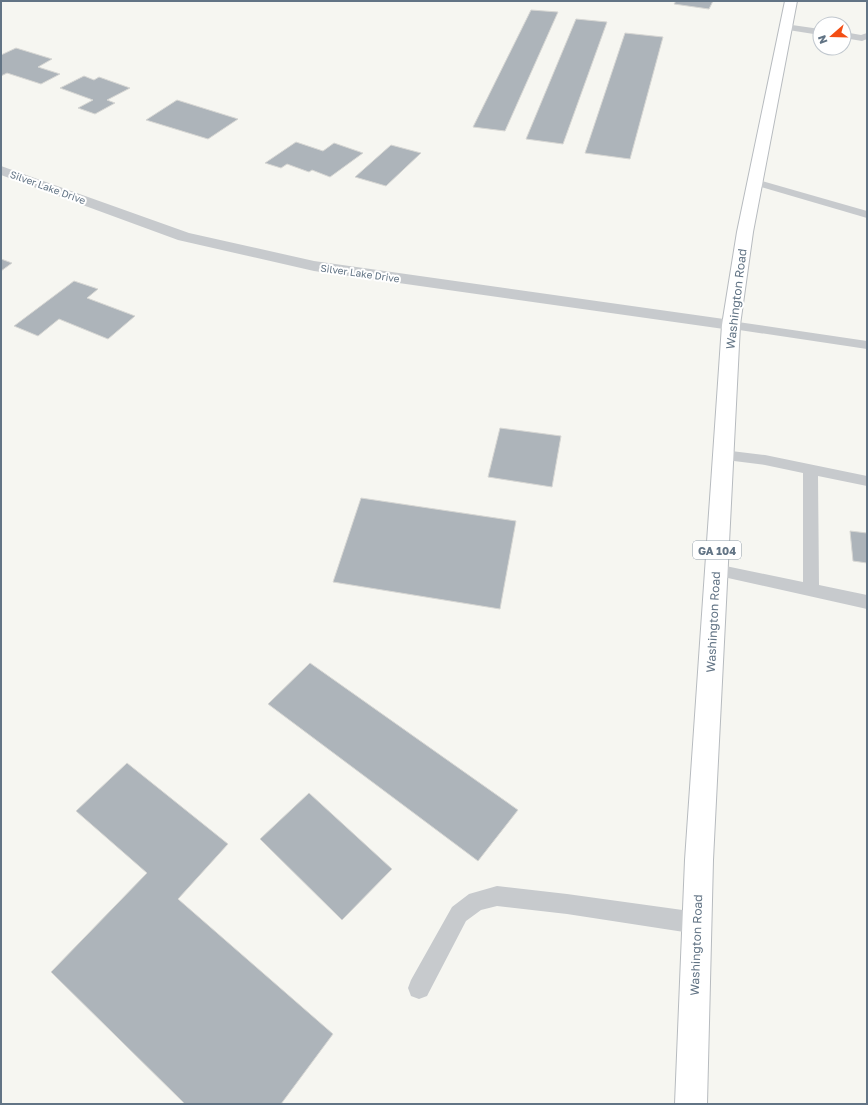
<svg xmlns="http://www.w3.org/2000/svg" width="868" height="1105" viewBox="0 0 868 1105" font-family="'Golos Text',sans-serif">
<rect width="100%" height="100%" fill="#f6f6f1"/>
<g fill="#adb4ba" stroke="#d7d7d4">
<polygon points="676,1 713,1 709,9 674,4"/>
<polygon points="531,10 558,12 505,131 473,127"/>
<polygon points="576,19 607,22 563,144 526,139"/>
<polygon points="625,33 663,37 630,159 585,153"/>
<polygon points="16,48 52,59 38,67 60,74 41,84 7,73 1,76 1,55"/>
<polygon points="84,76 94,80 99,77 130,88 107,100 115,103 95,114 78,108 93,100 60,88"/>
<polygon points="177,100 238,119 208,139 146,120"/>
<polygon points="296,142 323,151 334,143 363,153 330,177 312,170 309,172 287,164 281,168 265,163"/>
<polygon points="391,145 421,153 386,186 355,177"/>
<polygon points="1,259 12,263 1,271"/>
<polygon points="74,281 98,289 87,298 135,316 108,339 59,319 38,336 14,326"/>
<polygon points="500,428 561,436 552,487 488,477"/>
<polygon points="361,498 516,521 500,609 333,582"/>
<polygon points="850,531 867,533 867,563 853,561"/>
<polygon points="310,663 518,810 478,861 268,704"/>
<polygon points="127,763 228,844 178,899 333,1034 281,1104 185,1104 51,972 147,873 76,811"/>
<polygon points="309,793 392,869 342,920 260,839"/>
</g>
<g fill="none" stroke-linecap="round" stroke-linejoin="round">
<g stroke="#b7bbbf" stroke-width="2">
<polygon id="primary" points="785,1 797,1 753,232 740,325 713,860 707,1104 675,1104 685,860 722,325 737,232"/>
</g>
<g fill="#c7cacd" fill-rule="evenodd">
<polygon points="785,24 820,29 820,35 782,29 781,27"/>
<polygon points="844,32 861,35 867,33 867,39 862,41 844,38"/>
<polygon points="755,179 867,211 867,218 751,184 750,182"/>
<polygon points="731,321 867,341 867,349 726,328 725,325 726,322"/>
<polygon points="723,450 765,455 867,476 867,486 818,476 819,585 867,595 867,609 710,574 708,570 710,566 716,564 803,582 803,473 765,465 718,459 716,455 718,451"/>
<polygon points="497,886 567,894 697,912 704,916 708,923 704,930 697,934 567,914 497,906 481,910 466,921 427,996 419,999 411,996 408,988 411,980 452,907 469,894"/>
</g>
<polygon fill="#c7cacd" fill-rule="evenodd" points="1,166 189,233 314,261 731,320 737,321 740,325 737,329 731,330 314,271 178,240 1,175"/>
<use href="#primary" fill="#fff" fill-rule="evenodd"/>
</g>
<g text-anchor="middle" dominant-baseline="central" stroke-width="4" stroke-linejoin="round" paint-order="stroke">
<g font-size="10" fill="#627485" stroke="#fff">
<text transform="translate(48 187) rotate(20)">Silver Lake Drive</text>
<text transform="translate(360 273) rotate(8)">Silver Lake Drive</text>
</g>
<rect fill="#fff" stroke="#919eaa" stroke-width="1" x="693" y="541" width="48" height="18" rx="3"/>
<g font-size="11" font-weight="bold" fill="#627485">
<text x="717" y="550">GA 104</text>
</g>
<g font-size="12" fill="#627485" stroke="#fff">
<text transform="translate(736 299) rotate(-83)">Washington Road</text>
<text transform="translate(713 622) rotate(-87)">Washington Road</text>
<text transform="translate(696 945) rotate(-88)">Washington Road</text>
</g>
</g>
<rect width="868" height="1105" fill="none" stroke="#627485" stroke-width="4"/>
<g transform="translate(832 36) rotate(250)"><circle r="19" fill="#ffffff" stroke="#c0c7ce"/>
<path d="M0-3L7 15L0 10L-7 15Z" fill="#f34e14"/>
<text y="-6" font-size="11" font-weight="bold" text-anchor="middle" fill="#627485">N</text>
</g>
</svg>
